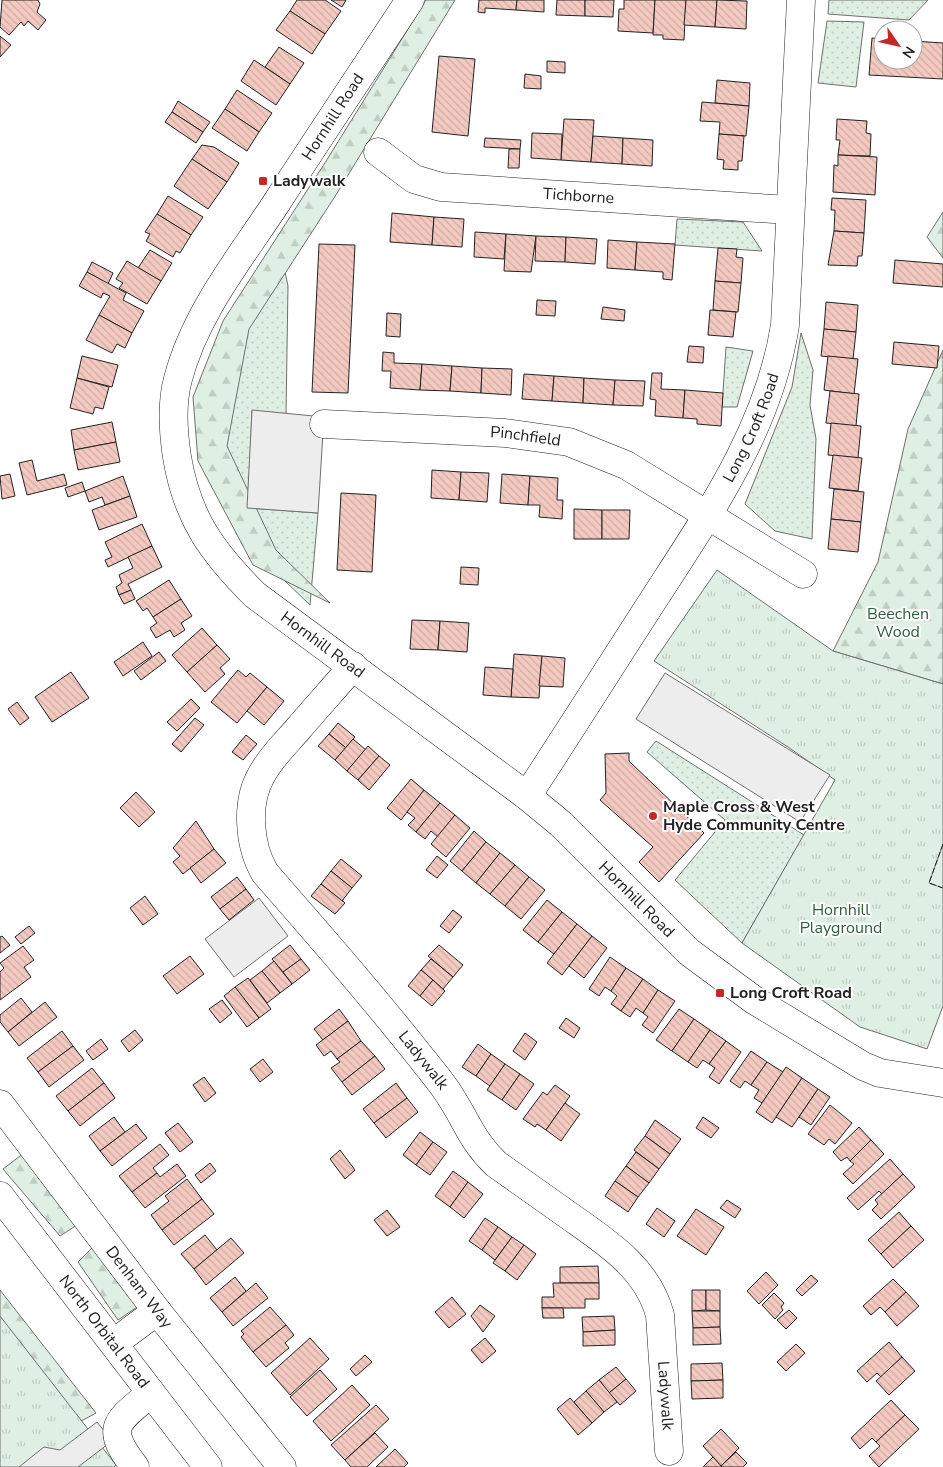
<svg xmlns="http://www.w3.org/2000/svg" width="943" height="1467" viewBox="0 0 943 1467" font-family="'Nunito Sans',sans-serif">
<defs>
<pattern id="grass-dots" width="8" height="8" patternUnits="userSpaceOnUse" patternTransform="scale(1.25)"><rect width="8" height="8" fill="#e0efe3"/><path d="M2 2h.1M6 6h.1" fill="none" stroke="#c0cdc2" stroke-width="1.8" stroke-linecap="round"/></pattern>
<pattern id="forest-firs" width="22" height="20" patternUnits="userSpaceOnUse" patternTransform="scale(1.25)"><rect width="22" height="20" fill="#e0efe3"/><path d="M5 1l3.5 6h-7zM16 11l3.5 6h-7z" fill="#c0cdc2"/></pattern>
<pattern id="park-tufts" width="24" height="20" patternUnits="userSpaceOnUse" patternTransform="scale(1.25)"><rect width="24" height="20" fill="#e0efe3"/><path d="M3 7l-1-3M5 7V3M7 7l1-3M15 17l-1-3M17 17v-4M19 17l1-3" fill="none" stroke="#c0cdc2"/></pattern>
<pattern id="building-back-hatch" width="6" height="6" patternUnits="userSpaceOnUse" patternTransform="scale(1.25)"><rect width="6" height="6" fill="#f3c9c0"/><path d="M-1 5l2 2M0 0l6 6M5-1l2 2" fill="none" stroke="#d0aca5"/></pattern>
</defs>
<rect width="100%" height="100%" fill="#fff"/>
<g fill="url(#grass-dots)" stroke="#6f6f6f">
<polygon points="829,0 928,0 909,20 828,14"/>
<polygon points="827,21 864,22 856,87 818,83"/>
<polygon points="677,219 743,222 762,251 675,245"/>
<polygon points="281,253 288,286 286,414 252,411 248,508 318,513 310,605 237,535 212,479 228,336"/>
<polygon points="801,333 813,370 810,405 816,439 812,539 775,531 745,504 792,387"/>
<polygon points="726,347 753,351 737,407 722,407"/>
<polygon points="656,741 804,835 742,943 675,880 725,820 647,752"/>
</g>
<g fill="url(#forest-firs)" stroke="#6f6f6f">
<polygon points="426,0 455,0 334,198 249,329 227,446 276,550 330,603 253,565 198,461 193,397 223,321 328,158"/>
<polygon points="943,212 943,258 927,237"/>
<polygon points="943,350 943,684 833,651 878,562 908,429"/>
<polygon points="24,1153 80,1223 60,1236 3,1169"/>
<polygon points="92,1248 140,1305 118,1320 78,1262"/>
<polygon points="0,1290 96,1413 39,1444 0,1420"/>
</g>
<g fill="url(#park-tufts)" stroke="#6f6f6f">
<polygon points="717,570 833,651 943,684 943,1006 927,1049 860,1027 742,943 835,780 788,747 654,661"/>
<polygon points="0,1316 116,1465 114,1467 0,1467"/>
</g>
<polygon fill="#e0efe3" stroke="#6f6f6f" points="943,844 943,888 929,883"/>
<g fill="#ededed" stroke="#6f6f6f">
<polygon points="252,410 324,417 318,513 247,508"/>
<polygon points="665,673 830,775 800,822 636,719"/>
<polygon points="259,898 288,936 234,977 205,939"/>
<polygon points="97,1422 112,1441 78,1467 19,1467 44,1447 60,1450"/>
</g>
<g fill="url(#building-back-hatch)" stroke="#222">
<polygon points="2,0 38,0 40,4 37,12 46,20 38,30 28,21 24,26 21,22 9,35 0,27"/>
<polygon points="297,0 325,0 341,11 325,34 290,11"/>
<polygon points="331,0 346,0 342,7"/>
<polygon points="479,0 517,0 516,10 485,8 485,13 478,12"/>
<polygon points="517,0 544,0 544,12 516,10"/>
<polygon points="557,0 585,0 585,16 556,15"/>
<polygon points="585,0 614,0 613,17 585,16"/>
<polygon points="624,0 655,0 653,33 618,31 619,9 624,9"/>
<polygon points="655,0 686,0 684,40 663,39 663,35 653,35"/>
<polygon points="686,0 717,0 715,27 684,25"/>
<polygon points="717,0 747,1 746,29 715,27"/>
<polygon points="290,11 325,34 312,54 276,30"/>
<polygon points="0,36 11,45 0,57"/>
<polygon points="872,38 883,39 883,60 913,60 913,41 943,43 943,79 869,75"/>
<polygon points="279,47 304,63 290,84 265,67"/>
<polygon points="439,56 475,59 468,136 432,132"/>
<polygon points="254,60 290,84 276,105 241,81"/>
<polygon points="547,61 565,62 565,73 547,72"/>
<polygon points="525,74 541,76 541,89 524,88"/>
<polygon points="717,80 750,83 749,106 715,103"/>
<polygon points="237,90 272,113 259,132 225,109"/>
<polygon points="178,101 210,122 203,132 172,112"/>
<polygon points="702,102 749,106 746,136 719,134 720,122 700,121"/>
<polygon points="225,109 259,132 247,151 212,128"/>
<polygon points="172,112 203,132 196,143 165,122"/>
<polygon points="564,119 594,120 591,162 561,160"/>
<polygon points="837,119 867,121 866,133 871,134 870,156 838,155 840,140 836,140"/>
<polygon points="532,133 562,134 561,160 531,158"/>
<polygon points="719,134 744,136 742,161 738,161 738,170 723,169 724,160 717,159"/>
<polygon points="593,136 623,138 622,164 591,162"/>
<polygon points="485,138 521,140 520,149 484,147"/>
<polygon points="623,138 653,140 652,166 622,164"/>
<polygon points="202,145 214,147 239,163 227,182 192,159"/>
<polygon points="509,149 520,149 519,168 508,168"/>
<polygon points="838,155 877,157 875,195 833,192 834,165 838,166"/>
<polygon points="192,159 227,182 208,209 174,186"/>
<polygon points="168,196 203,217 191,235 157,214"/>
<polygon points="832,198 866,200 864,233 834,231 835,210 831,210"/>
<polygon points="392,213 434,217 432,245 390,242"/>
<polygon points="157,214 191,235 180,253 176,251 173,257 146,241 150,234 145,232"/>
<polygon points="434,217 464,219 462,247 432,245"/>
<polygon points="834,231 864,233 862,256 858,256 857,266 828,265"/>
<polygon points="475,232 506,234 504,259 474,257"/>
<polygon points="506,234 536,236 531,272 504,271"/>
<polygon points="536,236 566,237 565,262 535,261"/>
<polygon points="566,237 597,239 595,264 565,262"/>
<polygon points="608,240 637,242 635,270 607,268"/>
<polygon points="637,242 675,244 672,280 663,279 663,272 635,270"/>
<polygon points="319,244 355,245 348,393 312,392"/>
<polygon points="718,248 737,249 736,257 743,258 741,283 715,281"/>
<polygon points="150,250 172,263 161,281 138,268"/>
<polygon points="895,260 943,264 943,287 893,283"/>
<polygon points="127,261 161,281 147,304 119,288 123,283 116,279"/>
<polygon points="92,262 113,273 108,284 87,272"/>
<polygon points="87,272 126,293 123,300 144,311 132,333 99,315 110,296 103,293 101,298 79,286"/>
<polygon points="715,281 741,283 738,312 713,310"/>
<polygon points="537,300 556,301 555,316 536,315"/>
<polygon points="826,302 858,305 856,332 824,329"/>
<polygon points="603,307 625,310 624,321 601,319"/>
<polygon points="710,310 736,312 733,337 708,335"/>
<polygon points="387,313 401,314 400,337 386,336"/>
<polygon points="99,315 132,333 125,348 117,344 112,353 86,340"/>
<polygon points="824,329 856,332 853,359 821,356"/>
<polygon points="894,342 939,346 937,368 892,364"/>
<polygon points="689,346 704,347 703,363 687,362"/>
<polygon points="383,352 394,353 394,363 422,364 420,390 390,388 391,371 382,371"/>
<polygon points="82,356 118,365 112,387 77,378"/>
<polygon points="828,356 858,359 854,394 824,390"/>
<polygon points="422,364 452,366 450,391 420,390"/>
<polygon points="452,366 482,368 481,393 450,391"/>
<polygon points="482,368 512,369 511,395 481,393"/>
<polygon points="652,373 662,373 661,389 685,390 683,418 655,416 656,400 650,399"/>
<polygon points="524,374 554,376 552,401 522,399"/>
<polygon points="554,376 584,378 583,403 552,401"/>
<polygon points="77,378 109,387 103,409 95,407 93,414 70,408"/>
<polygon points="584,378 615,380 613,405 583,403"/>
<polygon points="615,380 645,381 643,406 613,405"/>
<polygon points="685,390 723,393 721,426 697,424 697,419 683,418"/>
<polygon points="830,391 859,394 856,426 826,423"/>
<polygon points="112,422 116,442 74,450 71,430"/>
<polygon points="831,423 861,426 858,458 828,455"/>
<polygon points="116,442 120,462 78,470 74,450"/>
<polygon points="833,455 862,458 858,491 829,488"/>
<polygon points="32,460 37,481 64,474 67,485 27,495 19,463"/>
<polygon points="432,470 461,472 459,500 431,498"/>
<polygon points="461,472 489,473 487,502 459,500"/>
<polygon points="10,474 15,496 2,499 0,476"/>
<polygon points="502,474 530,476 528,505 500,503"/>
<polygon points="123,476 130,496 105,505 102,497 89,502 85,491"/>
<polygon points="530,476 558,478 557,500 563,500 562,519 539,517 540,505 528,505"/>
<polygon points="82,482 85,491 68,497 65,488"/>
<polygon points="834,489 864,492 861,522 831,519"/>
<polygon points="341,493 376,495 372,572 337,570"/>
<polygon points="130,496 137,517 99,530 92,510"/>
<polygon points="574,509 602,510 602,539 574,539"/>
<polygon points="602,510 630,510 629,539 602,539"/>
<polygon points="831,519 861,522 858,552 828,549"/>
<polygon points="142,524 152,546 108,567 105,560 112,557 105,542"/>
<polygon points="152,546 162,567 128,584 131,590 119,595 116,587 122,583 119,575 133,568 128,557"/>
<polygon points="461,567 479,568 478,585 460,584"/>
<polygon points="169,580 181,599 153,617 147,608 143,611 136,601"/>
<polygon points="131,590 135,599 124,604 119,595"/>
<polygon points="181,599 192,616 181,623 185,630 174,637 170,630 156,638 150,628 157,623 153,617"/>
<polygon points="412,620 440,621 438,650 410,649"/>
<polygon points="440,621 469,623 467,652 438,650"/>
<polygon points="202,628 217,645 187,672 172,655"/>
<polygon points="143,642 152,656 123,676 114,662"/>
<polygon points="217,645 230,659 220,668 225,674 205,692 187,672"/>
<polygon points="159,652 166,661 141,680 134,671"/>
<polygon points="514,654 542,656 539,698 511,697"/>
<polygon points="542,656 565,658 563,687 539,686"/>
<polygon points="485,667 513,669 511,697 483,695"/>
<polygon points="238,670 246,677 250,673 267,687 237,723 211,702"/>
<polygon points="71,672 89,698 52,722 35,697"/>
<polygon points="267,687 284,701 264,725 247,711"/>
<polygon points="191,699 200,708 177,731 167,722"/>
<polygon points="17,702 29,718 20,725 8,709"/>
<polygon points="195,718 204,725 181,752 172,744"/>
<polygon points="338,723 355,737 346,748 329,734"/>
<polygon points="329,734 346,748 335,760 318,746"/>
<polygon points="246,735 257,744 243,760 232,752"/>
<polygon points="353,739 366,750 347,771 335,760"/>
<polygon points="368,746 379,756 358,780 347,771"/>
<polygon points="629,753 629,761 704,833 659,882 639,862 653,847 600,800 606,793 605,754"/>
<polygon points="379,756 390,765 369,790 358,780"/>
<polygon points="411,779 424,790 401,820 387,808"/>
<polygon points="424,790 440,803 416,832 408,825 415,818 407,812"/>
<polygon points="136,792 155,812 139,827 120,808"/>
<polygon points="440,803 455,815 438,837 431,831 425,839 416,832"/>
<polygon points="455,815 470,828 446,857 431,844"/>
<polygon points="196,821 214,849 183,874 173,862 180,856 173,848"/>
<polygon points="474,831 486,842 462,871 450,861"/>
<polygon points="486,842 500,853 476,883 462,871"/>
<polygon points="214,849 226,863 201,883 190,868"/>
<polygon points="500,853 515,865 490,894 476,883"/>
<polygon points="437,856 448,865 437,878 426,870"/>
<polygon points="341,859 362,876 352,888 331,871"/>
<polygon points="515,865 529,877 505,906 490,894"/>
<polygon points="331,871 352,888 342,901 321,884"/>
<polygon points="237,877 246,889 220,909 211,897"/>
<polygon points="529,877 545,890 521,919 505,906"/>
<polygon points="321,884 345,903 335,914 311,896"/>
<polygon points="246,889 254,900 229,920 220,909"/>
<polygon points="145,896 158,914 143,925 130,908"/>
<polygon points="547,900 562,912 538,942 523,930"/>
<polygon points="453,910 462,917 449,933 440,926"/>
<polygon points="562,912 577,924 554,954 538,942"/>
<polygon points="577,924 592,936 562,975 547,963"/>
<polygon points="29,926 35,933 21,944 15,937"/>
<polygon points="2,936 10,945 0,953 0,937"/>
<polygon points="592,936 607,948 584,978 569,966"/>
<polygon points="290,945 301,959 283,972 272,959"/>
<polygon points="439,945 463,965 453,977 428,956"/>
<polygon points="23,946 34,960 24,967 31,977 0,1000 0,972 4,968 0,963"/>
<polygon points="190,956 204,974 177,994 163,976"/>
<polygon points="610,957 626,968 611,991 605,987 599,996 589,989"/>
<polygon points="301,959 310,970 292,984 283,972"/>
<polygon points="431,959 453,977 443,989 421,970"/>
<polygon points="274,961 292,984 280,993 262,971"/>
<polygon points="626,968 643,979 621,1011 611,1004 617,996 611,991"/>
<polygon points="421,970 433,980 420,996 408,986"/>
<polygon points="262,971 280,993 267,1003 250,980"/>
<polygon points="248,978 271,1009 259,1018 235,987"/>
<polygon points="643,979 658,990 643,1013 636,1008 630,1017 621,1011"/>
<polygon points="433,980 445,991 432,1006 420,996"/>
<polygon points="235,987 259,1018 247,1027 224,996"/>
<polygon points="658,990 675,1001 653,1033 642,1025 648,1017 643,1013"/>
<polygon points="21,998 32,1012 8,1032 0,1022 0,1015"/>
<polygon points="222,1000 232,1013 220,1023 209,1009"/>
<polygon points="45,1002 57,1017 19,1046 8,1032"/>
<polygon points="339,1009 348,1021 323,1040 314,1029"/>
<polygon points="679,1009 694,1019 672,1051 656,1040"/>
<polygon points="566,1018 580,1028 574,1038 559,1028"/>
<polygon points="694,1019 710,1030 688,1062 672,1051"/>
<polygon points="348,1021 361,1041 337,1059 331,1051 324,1056 316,1045"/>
<polygon points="135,1030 143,1040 129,1052 121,1041"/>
<polygon points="710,1030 726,1041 709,1064 703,1060 697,1068 688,1062"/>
<polygon points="62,1031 73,1046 38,1072 27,1058"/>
<polygon points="525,1033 537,1042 525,1060 513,1051"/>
<polygon points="101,1039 108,1049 93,1060 86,1051"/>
<polygon points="361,1041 375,1056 342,1082 331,1068 340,1062 337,1059"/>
<polygon points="726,1041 741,1052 719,1084 709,1077 715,1068 709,1064"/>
<polygon points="478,1044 491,1054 476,1076 462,1067"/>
<polygon points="73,1046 84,1060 49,1087 38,1072"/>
<polygon points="751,1051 767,1062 751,1085 745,1081 740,1088 730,1081"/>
<polygon points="491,1054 505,1064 490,1086 476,1076"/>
<polygon points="375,1056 385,1069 352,1095 342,1082"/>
<polygon points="263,1059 273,1072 260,1082 250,1069"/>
<polygon points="767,1062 783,1072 762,1103 754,1098 759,1090 751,1085"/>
<polygon points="505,1064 520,1074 502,1100 487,1090"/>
<polygon points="786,1067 802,1078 772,1123 756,1112"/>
<polygon points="92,1068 104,1083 68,1111 56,1096"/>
<polygon points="520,1074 534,1084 516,1110 502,1100"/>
<polygon points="204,1077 216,1093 205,1102 193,1085"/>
<polygon points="802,1078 818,1089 792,1127 776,1117"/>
<polygon points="104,1083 115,1098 80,1126 68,1111"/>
<polygon points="396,1083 407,1098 374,1123 363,1109"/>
<polygon points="555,1085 570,1096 546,1130 537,1124 535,1127 523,1119 543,1092 547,1095"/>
<polygon points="818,1089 830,1097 811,1125 799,1117"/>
<polygon points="407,1098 418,1112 386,1138 374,1123"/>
<polygon points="565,1103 580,1114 561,1141 546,1130"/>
<polygon points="830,1105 852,1123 835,1144 829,1139 824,1145 808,1134"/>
<polygon points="114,1117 125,1132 100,1151 89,1136"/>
<polygon points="703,1117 719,1128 711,1138 696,1128"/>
<polygon points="655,1120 681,1139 670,1154 645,1136"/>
<polygon points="178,1123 193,1142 180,1152 165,1133"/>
<polygon points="136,1124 147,1138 112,1166 100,1151"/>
<polygon points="859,1127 871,1140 850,1161 847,1157 841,1161 833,1152"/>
<polygon points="420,1132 433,1142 416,1165 403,1155"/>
<polygon points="645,1136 670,1154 659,1169 634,1150"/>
<polygon points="871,1140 884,1154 853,1184 843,1174 854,1164 850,1161"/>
<polygon points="433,1142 447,1152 430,1175 416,1165"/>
<polygon points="160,1144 169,1155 153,1168 157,1173 132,1192 119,1176"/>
<polygon points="340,1150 355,1170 345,1179 330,1159"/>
<polygon points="636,1152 659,1169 649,1183 626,1166"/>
<polygon points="890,1159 903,1174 882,1194 879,1191 858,1210 847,1198"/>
<polygon points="210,1163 216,1171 201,1183 195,1175"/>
<polygon points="177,1164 186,1176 145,1208 132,1192 157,1173 160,1177"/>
<polygon points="626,1166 649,1183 638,1197 615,1181"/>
<polygon points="453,1171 468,1182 450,1207 435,1196"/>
<polygon points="903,1174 915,1187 881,1219 872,1210 878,1204 875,1200"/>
<polygon points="187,1179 202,1199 162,1230 151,1215 169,1201 165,1196"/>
<polygon points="615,1181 638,1197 628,1212 605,1196"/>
<polygon points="468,1182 483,1194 464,1218 450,1207"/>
<polygon points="202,1199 214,1214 174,1245 162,1230"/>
<polygon points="727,1200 741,1209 735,1218 720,1208"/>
<polygon points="657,1208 675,1221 664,1237 646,1224"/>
<polygon points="696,1209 724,1227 706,1255 677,1236"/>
<polygon points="387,1210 400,1227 387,1236 374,1220"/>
<polygon points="899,1212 911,1226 881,1254 868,1240"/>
<polygon points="485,1218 498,1227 482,1250 469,1241"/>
<polygon points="911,1226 924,1240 893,1268 881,1254"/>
<polygon points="498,1227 512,1237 495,1260 482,1250"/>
<polygon points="205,1235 217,1250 194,1269 181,1254"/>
<polygon points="512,1237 524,1245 505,1271 493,1263"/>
<polygon points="231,1238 244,1253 206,1285 194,1269"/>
<polygon points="524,1245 536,1254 517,1280 505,1271"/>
<polygon points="598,1266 599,1283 560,1283 560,1267"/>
<polygon points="766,1272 778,1285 759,1304 747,1291"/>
<polygon points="811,1275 818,1281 802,1296 796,1290"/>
<polygon points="235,1277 246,1291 222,1312 210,1298"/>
<polygon points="893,1279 906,1292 885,1312 880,1307 871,1315 863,1306"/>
<polygon points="256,1283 268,1298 233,1326 222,1312"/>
<polygon points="553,1283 599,1283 599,1299 585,1299 585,1308 542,1308 542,1297 554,1297"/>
<polygon points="692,1290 706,1290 706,1310 692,1311"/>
<polygon points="706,1290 720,1290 720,1311 706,1310"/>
<polygon points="906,1292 919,1306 897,1326 885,1312"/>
<polygon points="774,1293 784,1303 781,1307 783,1310 775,1319 762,1305"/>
<polygon points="452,1297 466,1314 449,1328 435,1312"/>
<polygon points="480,1305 495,1316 483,1332 471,1316"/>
<polygon points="270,1307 286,1325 253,1352 241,1337 244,1334 241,1331"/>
<polygon points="542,1308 563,1308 564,1318 543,1318"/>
<polygon points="789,1310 797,1318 786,1329 777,1320"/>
<polygon points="692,1311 720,1311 720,1327 693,1328"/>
<polygon points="614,1316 615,1330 583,1332 582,1317"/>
<polygon points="286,1325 294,1335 285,1343 289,1348 266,1367 253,1352"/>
<polygon points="720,1327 721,1344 693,1345 693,1328"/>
<polygon points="615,1330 615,1345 583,1346 583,1332"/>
<polygon points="310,1338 329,1359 290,1395 271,1373"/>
<polygon points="485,1338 496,1351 482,1363 471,1350"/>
<polygon points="889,1342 902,1357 881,1377 877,1373 867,1382 857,1371"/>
<polygon points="796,1344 805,1353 786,1371 777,1362"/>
<polygon points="365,1355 372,1362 356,1376 350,1369"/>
<polygon points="902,1357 915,1371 889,1395 876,1381"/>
<polygon points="722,1363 723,1380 691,1381 691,1364"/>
<polygon points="616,1367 626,1379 609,1393 599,1380"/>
<polygon points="320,1370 337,1389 307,1416 290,1397"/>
<polygon points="626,1379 636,1391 620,1405 609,1393"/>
<polygon points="599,1380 617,1402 604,1412 586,1391"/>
<polygon points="723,1380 723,1398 692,1399 691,1381"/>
<polygon points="352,1385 370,1405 331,1441 313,1421"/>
<polygon points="586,1391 604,1412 592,1423 574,1402"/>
<polygon points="570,1398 592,1423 578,1435 557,1409"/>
<polygon points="891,1400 905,1415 876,1442 872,1438 860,1449 851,1438"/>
<polygon points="376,1405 389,1419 345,1460 331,1445"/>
<polygon points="905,1415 919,1429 879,1467 869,1456 880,1446 876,1442"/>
<polygon points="721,1429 739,1448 721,1466 703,1446"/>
<polygon points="375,1433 388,1447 367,1467 351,1467 345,1460"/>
<polygon points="395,1449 408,1463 404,1467 376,1467"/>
<polygon points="736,1452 747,1463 743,1467 722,1467 721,1466"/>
<polygon points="713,1457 722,1467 703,1467"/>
</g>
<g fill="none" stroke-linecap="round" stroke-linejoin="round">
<g stroke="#222" stroke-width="29">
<g id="minor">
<path id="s1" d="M410,0C366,67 321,134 277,202C241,257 195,313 178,379C171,404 173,431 177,457C187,518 212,552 255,595L527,796L561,824L689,952L754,1000L863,1066L880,1073L943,1083"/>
<path id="s2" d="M378,152L414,179L441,187L789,210"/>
<path id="s3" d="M324,424L505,433L569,442L626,465L803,574"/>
<path id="s4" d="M353,666C335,687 316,708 298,729C286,743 271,757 262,774C245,802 249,846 265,873C320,936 375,999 427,1065C436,1076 445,1087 452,1099C468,1124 473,1142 496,1164C520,1181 544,1198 568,1215C606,1242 647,1267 660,1315L669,1451"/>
<path id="s5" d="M527,796C569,732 610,667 652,602C708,515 769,429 785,325L801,0"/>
<path id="s6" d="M0,1104L157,1311L282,1467"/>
<polyline points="114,1343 157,1311"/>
<path d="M135,1467C104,1427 116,1422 151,1393"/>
</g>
</g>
<g stroke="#222" stroke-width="29">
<g id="major">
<path id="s7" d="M0,1196L208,1467"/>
</g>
</g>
<use href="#minor" stroke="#fff" stroke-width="28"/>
<use href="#major" stroke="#fff" stroke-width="28"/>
<polyline stroke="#222" stroke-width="1" stroke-dasharray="6 2.5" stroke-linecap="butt" points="943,844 929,883 943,888"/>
</g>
<g fill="#c62828" stroke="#fff" stroke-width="2">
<rect x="258" y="176" width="10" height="10" rx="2.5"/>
<circle cx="653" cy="816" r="5"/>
<rect x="715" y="988" width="10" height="10" rx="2.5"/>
</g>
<g text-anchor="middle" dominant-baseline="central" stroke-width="4" stroke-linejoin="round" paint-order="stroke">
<g font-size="16" fill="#222" stroke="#fff">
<text transform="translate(333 117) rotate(-57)">Hornhill Road</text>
<text stroke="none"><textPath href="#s2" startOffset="211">Tichborne</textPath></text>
<text stroke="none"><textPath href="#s5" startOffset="432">Long Croft Road</textPath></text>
<text stroke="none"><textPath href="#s3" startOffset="202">Pinchfield</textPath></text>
<text stroke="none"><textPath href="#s1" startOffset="770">Hornhill Road</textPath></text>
<text stroke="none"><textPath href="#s1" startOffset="1175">Hornhill Road</textPath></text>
<text stroke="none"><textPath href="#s4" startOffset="490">Ladywalk</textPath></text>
<text stroke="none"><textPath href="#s6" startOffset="230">Denham Way</textPath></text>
<text stroke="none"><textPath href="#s7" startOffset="171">North Orbital Road</textPath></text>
<text stroke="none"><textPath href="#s4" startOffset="925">Ladywalk</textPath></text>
</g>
<g font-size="16" font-weight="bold" fill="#222" stroke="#fff" text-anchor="start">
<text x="273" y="181">Ladywalk</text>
<text x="663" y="807">Maple Cross &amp; West<tspan x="663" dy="18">Hyde Community Centre</tspan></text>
<text x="730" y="993">Long Croft Road</text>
</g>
<g font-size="16" fill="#2f5e38" stroke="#fff">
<text x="898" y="614">Beechen<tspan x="898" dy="18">Wood</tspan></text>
<text x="841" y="910">Hornhill<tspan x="841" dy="18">Playground</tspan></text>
</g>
</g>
<g transform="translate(898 45) rotate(124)"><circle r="24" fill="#ffffff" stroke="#a7a7a7"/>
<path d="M0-4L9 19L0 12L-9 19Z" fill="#c62828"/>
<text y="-8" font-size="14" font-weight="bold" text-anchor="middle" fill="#222222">N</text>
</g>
</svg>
